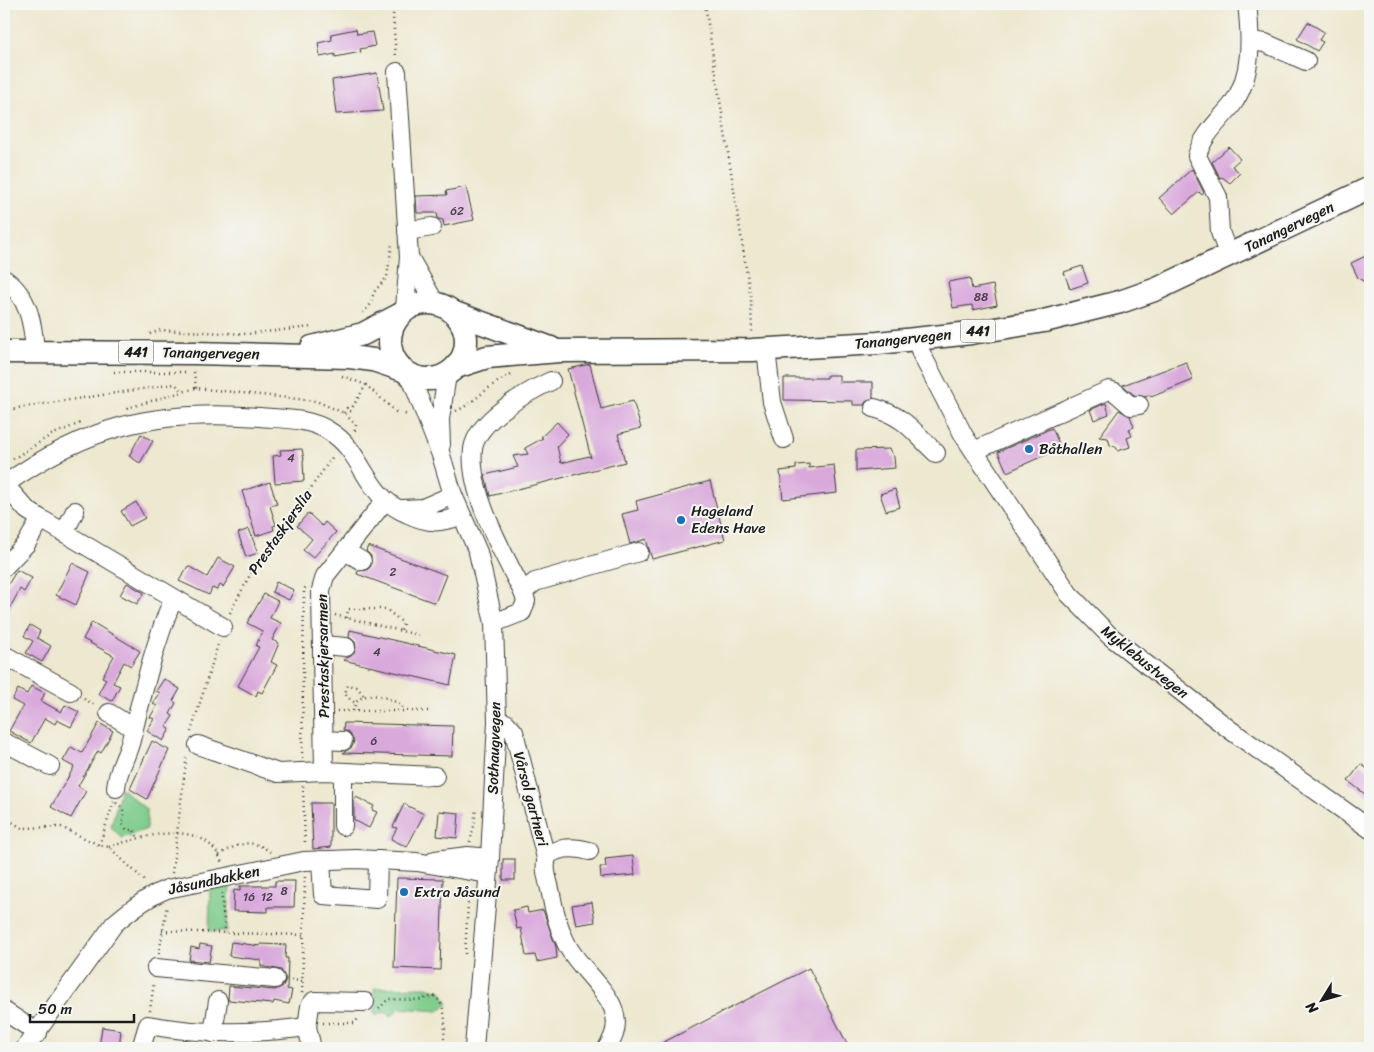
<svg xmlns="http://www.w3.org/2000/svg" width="1374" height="1052" viewBox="0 0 1374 1052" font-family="Sriracha,sans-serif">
<rect width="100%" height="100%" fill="#f6f6f2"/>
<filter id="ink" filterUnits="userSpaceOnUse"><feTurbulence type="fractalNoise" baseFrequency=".02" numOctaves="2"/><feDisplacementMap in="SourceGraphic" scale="10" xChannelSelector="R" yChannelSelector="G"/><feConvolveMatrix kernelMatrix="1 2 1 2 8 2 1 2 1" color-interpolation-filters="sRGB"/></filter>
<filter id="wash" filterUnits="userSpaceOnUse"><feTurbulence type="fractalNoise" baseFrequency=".0096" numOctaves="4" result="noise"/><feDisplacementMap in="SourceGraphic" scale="20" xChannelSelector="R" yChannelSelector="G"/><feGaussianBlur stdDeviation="1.12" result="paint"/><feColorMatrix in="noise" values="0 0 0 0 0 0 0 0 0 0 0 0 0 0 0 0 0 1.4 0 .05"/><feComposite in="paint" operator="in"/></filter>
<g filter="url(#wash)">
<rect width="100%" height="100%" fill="#ede8cf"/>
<g fill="#7ccb8a" stroke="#4c7453">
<polygon points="121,788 147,810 147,829 122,838 111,827"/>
<polygon points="230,886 227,931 209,931 210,889"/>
<polygon points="426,987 441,991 448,1003 439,1011 399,1008 392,1016 385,1012 374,1015 374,988"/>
</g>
<g id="blocks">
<g fill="#d9a9dc">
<polygon points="1308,22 1324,32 1319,40 1323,42 1317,51 1297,39"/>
<polygon points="356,29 357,34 372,32 375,46 360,49 361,52 335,57 335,54 320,57 318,43 332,40 331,34"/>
<polygon points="377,73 383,111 336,114 332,80"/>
<polygon points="1229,147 1240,159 1232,166 1240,173 1230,183 1222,177 1220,178 1212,162"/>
<polygon points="1192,169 1204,193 1202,195 1199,192 1174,214 1159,198"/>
<polygon points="466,187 474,220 444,226 443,220 438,219 437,213 417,213 416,196 447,195 446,191"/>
<polygon points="1370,254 1370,285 1358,278 1351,263"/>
<polygon points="1082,266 1088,283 1070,289 1064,272"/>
<polygon points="970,278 972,289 993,285 997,305 973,310 972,305 953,308 948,282"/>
<polygon points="1186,362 1193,380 1151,397 1150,395 1145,397 1134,395 1123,385"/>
<polygon points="590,364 601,409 633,401 641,428 618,434 625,462 490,496 485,475 518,467 513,456 528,454 525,448 543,438 541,437 557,422 568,434 557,446 561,463 589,456 591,458 568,369"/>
<polygon points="827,375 839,375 839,382 873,382 873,398 867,400 864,405 853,405 853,401 784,400 784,378 827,378"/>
<polygon points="1106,403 1109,414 1094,420 1090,410"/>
<polygon points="1119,410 1130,416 1134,427 1129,429 1132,436 1127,438 1130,447 1118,451 1116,447 1110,445 1108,438 1099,437"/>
<polygon points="1052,428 1061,448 1007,472 998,452"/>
<polygon points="141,434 153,441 140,463 129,456"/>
<polygon points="302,449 304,460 303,460 304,481 275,483 273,456 281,455 280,450"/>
<polygon points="889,449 894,457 895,468 856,471 856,450"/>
<polygon points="809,464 809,468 834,465 837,493 783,499 780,471 796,469 796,465"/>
<polygon points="710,481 725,540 652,559 646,539 630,544 622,514 638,510 636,501"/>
<polygon points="270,482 277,504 270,506 276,525 273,526 274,530 256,536 242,491"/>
<polygon points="895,489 900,507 886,511 880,494"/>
<polygon points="136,502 145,518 130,526 121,511"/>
<polygon points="308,513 322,526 325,522 336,532 313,558 303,550 312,539 297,526"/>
<polygon points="249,529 258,553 246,557 238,533"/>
<polygon points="368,546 446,575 435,603 357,574 358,571 367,570 371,566 371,556 366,551"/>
<polygon points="218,558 235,567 223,587 220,585 217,590 212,588 209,595 179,581 188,566 207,577"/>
<polygon points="72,563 90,572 76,605 56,595"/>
<polygon points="17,570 32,578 24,592 20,589 4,619 4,591"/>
<polygon points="276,582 294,590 289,600 272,592"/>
<polygon points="127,583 144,593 137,604 120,595"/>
<polygon points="264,594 278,601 270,618 281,623 272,640 279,643 271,662 277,665 262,693 258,691 256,696 238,686 259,647 256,646 262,631 247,623"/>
<polygon points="92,622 140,651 131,666 124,662 113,683 120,686 112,701 98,694 106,679 102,677 114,656 83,639"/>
<polygon points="30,625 40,631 37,638 51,646 42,662 26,653 33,641 24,636"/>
<polygon points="350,630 456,655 450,685 343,660 351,656 356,648 355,642 349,637"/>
<polygon points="164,679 180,689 173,701 176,703 170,714 173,716 166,727 170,729 163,741 147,731 154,719 150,717 157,706 153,704 160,693 156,691"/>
<polygon points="31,686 45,693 41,701 61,712 65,705 79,712 71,727 57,720 55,724 45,718 31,743 9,731 23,706 12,700 18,689 27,694"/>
<polygon points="99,723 113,731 101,753 98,751 78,786 86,791 71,818 51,807 74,767 63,761 71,747 82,753"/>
<polygon points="344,723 453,726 452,756 343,753 352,747 354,741 349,732 343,730"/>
<polygon points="152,741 169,750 147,799 130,789"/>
<polygon points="1361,764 1370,771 1370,798 1348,781"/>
<polygon points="356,797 374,806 372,810 377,812 369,828 354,820 354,801"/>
<polygon points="311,803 331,803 331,847 313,849"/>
<polygon points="404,804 424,814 407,847 391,839 397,828 393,827"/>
<polygon points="439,811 459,813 457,838 437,836"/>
<polygon points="633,856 635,875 601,878 600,867 606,867 605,859"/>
<rect x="503" y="859" width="12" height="21"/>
<polygon points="397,878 443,879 440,970 394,968"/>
<polygon points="275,881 295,881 294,907 268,907 268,912 233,911 234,890 240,891 240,886 275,886"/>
<polygon points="592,902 595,922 576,925 572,905"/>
<polygon points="527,907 528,913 543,910 556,947 557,958 537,962 535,955 526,956 521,928 517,929 513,910"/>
<polygon points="231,942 260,946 260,944 286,945 285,958 288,958 287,989 292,990 289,1004 274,1001 273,1004 228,1000 229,986 275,990 283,986 286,979 281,970 261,966 261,960 229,956"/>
<polygon points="200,944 212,946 209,962 189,960 191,947 199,949"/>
<polygon points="809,968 849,1048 652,1048"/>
<polygon points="102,1027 121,1030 119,1048 99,1048"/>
</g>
</g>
</g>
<g filter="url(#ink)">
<use href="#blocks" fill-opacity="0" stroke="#3b3b37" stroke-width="1"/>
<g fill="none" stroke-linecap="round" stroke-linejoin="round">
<g stroke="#3b3b37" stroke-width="20">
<g id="minor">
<polyline points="1251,41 1265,43 1306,61"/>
<polyline points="397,72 409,257 405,309"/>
<polyline points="407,231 432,227"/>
<path d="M1229,256L1220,232L1218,197L1197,156C1202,136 1219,121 1232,105C1253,76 1251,37 1247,4"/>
<polyline points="409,257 435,303"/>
<path d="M4,279C29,296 33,324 35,351"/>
<polyline points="916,338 921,353 964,436 1069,594 1110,636 1229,729 1370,829"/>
<polyline points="766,349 772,402 784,439"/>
<polyline points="410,375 441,455 453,495 478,552 494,623 497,721 490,858 474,1048"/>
<path d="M874,408C907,417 913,432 936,453"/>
<polyline points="441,445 440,419 447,375"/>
<polyline points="974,451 1109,390 1115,392 1131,406 1139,405"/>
<polyline points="4,484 27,510 41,519 223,627"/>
<path d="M4,485C88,425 157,409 260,417C283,419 309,418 329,431C365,452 362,495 408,514C430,524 439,523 462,516"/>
<polyline points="402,509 423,508 453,495"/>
<polyline points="64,533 75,511"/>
<polyline points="345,551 362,561"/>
<polyline points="4,567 26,544 41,519"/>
<path d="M523,592C504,555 468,492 473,449C477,420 527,392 551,381"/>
<polyline points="494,623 522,612 526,601 523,592 535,582 639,552"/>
<polyline points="323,645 346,647"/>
<polyline points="4,655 71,692"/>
<polyline points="109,713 133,728"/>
<polyline points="497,721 506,723 514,732 546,858"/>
<polyline points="324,740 343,741"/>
<polyline points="4,742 50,766"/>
<polyline points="198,745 278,773 324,771 435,776"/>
<polyline points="324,771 321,590 325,576 384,502"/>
<polyline points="343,773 343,826"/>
<path d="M116,788C117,770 127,757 131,740C143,692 154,645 173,599"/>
<path d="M589,851C575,847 561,846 548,855C543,865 547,878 550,889C553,907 559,930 568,947C587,980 636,1007 607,1048"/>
<polyline points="321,860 323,895 377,899 378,860"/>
<polyline points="435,860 468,856 490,858"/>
<polyline points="156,968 275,979"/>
<polyline points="4,1011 38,1033"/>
<polyline points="307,1027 310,1006 314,1001 365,1002"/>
<polyline points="213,1033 218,1001"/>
<path d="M25,1048L114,924C130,910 147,897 167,889L304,861L356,859L417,862L488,874"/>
<path d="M141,1048L148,1025C201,1035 253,1034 307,1027L312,1048"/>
</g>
</g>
<g stroke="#3b3b37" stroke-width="25">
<g id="major">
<circle cx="428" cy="341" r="38"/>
<polyline points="455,313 551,348"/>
<polyline points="312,347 363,334 399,315"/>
<polyline points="4,352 194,353 350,357 373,360 403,370"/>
<polyline points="456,367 487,357 559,351 752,350 878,343 971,333 1044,321 1120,302 1157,289 1370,188"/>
</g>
</g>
<g stroke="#3b3b37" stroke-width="2.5" stroke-dasharray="1 4" stroke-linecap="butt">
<polyline points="394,4 393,17 396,57"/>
<polyline points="705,4 751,300 752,334"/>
<polyline points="363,313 370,305 374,292 387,277 392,244"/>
<polyline points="150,334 161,330 247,334 311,327"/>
<polyline points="114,372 186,372"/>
<polyline points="194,372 196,388"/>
<polyline points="342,376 366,385 396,412 409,415"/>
<polyline points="127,408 196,388 316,401 344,413 356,425 354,433"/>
<polyline points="4,410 175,384 182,390"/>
<path d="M456,411C477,402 488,383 514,374"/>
<polyline points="344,413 347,408 350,411 366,385"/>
<polyline points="13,459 51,435 83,422"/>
<polyline points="230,613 252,571 334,455"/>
<polyline points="335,615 422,636"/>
<polyline points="347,618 348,609 386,609 403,623 401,631"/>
<polyline points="84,699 97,706"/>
<polyline points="354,702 347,697 345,693 348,685 357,687 364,696"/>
<polyline points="337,711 428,711"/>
<path d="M353,711C357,687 387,695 402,706V711"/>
<polyline points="191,732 219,641"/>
<polyline points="302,758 304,589 306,587"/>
<polyline points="303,786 305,845"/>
<path d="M116,803C126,808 124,815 122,824L127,830H134L138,838"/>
<polyline points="4,817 22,828 61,827 99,845 109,847 146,882"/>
<polyline points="470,842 474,826 476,808"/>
<polyline points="99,845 114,802"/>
<path d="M109,847C144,836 205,816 222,863"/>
<path d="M219,855C238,844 251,837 270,852"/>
<polyline points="172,873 187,754"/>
<path d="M222,893C221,907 225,918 225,933"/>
<polyline points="162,931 304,935"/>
<polyline points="159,954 167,905"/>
<polyline points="465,954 468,903 466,885"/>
<polyline points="291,980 302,981"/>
<polyline points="302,993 305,876"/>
<path d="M379,1009L388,999L419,1000L434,996C450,1008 444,1031 443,1048"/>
<polyline points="150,1011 154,982"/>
<polyline points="323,1023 355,1023 359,1017"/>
</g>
<use href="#minor" stroke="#fff" stroke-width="18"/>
<use href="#major" stroke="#fff" stroke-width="22"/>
</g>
</g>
<g fill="#1f6fb2" stroke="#f6f6f2" stroke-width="2">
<circle cx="1029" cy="449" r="5"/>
<circle cx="681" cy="520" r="5"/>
<circle cx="404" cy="892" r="5"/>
</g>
<g text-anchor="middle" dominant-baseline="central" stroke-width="4" stroke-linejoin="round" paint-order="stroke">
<g font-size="12" fill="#4b3f4c">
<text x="457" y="211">62</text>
<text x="981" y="297">88</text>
<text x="291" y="458">4</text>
<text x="393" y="572">2</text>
<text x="377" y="652">4</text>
<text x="374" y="741">6</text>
<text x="284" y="891">8</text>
<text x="249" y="897">16</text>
<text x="267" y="897">12</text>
</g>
<g fill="#f6f6f2" stroke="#5d5d5c" stroke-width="1">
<rect x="960.5" y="319.5" width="35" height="23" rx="4"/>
<rect x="118.5" y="340.5" width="35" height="23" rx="4"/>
</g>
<g font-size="14" font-weight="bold" fill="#1c1c1c">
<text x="978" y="331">441</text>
<text x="136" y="352">441</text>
</g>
<g font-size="15" fill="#1c1c1c" stroke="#f6f6f2">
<text transform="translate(1289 227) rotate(-26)">Tanangervegen</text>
<text transform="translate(903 339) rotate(-6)">Tanangervegen</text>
<text transform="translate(211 353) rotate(1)">Tanangervegen</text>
<text transform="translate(280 532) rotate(-55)">Prestaskjerslia</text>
<text transform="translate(323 656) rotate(-91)">Prestaskjersarmen</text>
<text transform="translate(1145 662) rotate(39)">Myklebustvegen</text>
<text transform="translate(494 748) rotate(-88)">Sothaugvegen</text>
<text transform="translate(531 799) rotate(75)">Vårsol gartneri</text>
<text transform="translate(214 880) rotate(-12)">Jåsundbakken</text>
</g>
<g font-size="15" fill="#1c1c1c" stroke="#f6f6f2" text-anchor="start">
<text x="1039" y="449">Båthallen</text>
<text x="691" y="511">Hageland<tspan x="691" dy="17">Edens Have</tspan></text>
<text x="414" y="892">Extra Jåsund</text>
</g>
</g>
<rect width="1374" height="1052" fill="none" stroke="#f6f6f2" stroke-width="20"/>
<g transform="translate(1322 1000) rotate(233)" stroke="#f6f6f2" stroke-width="4" paint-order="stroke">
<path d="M0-4L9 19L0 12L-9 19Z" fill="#1c1c1c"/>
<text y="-8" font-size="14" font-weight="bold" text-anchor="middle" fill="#1c1c1c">N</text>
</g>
<path d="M30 1014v8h104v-8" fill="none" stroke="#1c1c1c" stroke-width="2.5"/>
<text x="38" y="1014" font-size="15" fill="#1c1c1c" stroke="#f6f6f2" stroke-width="4" paint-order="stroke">50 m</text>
</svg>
